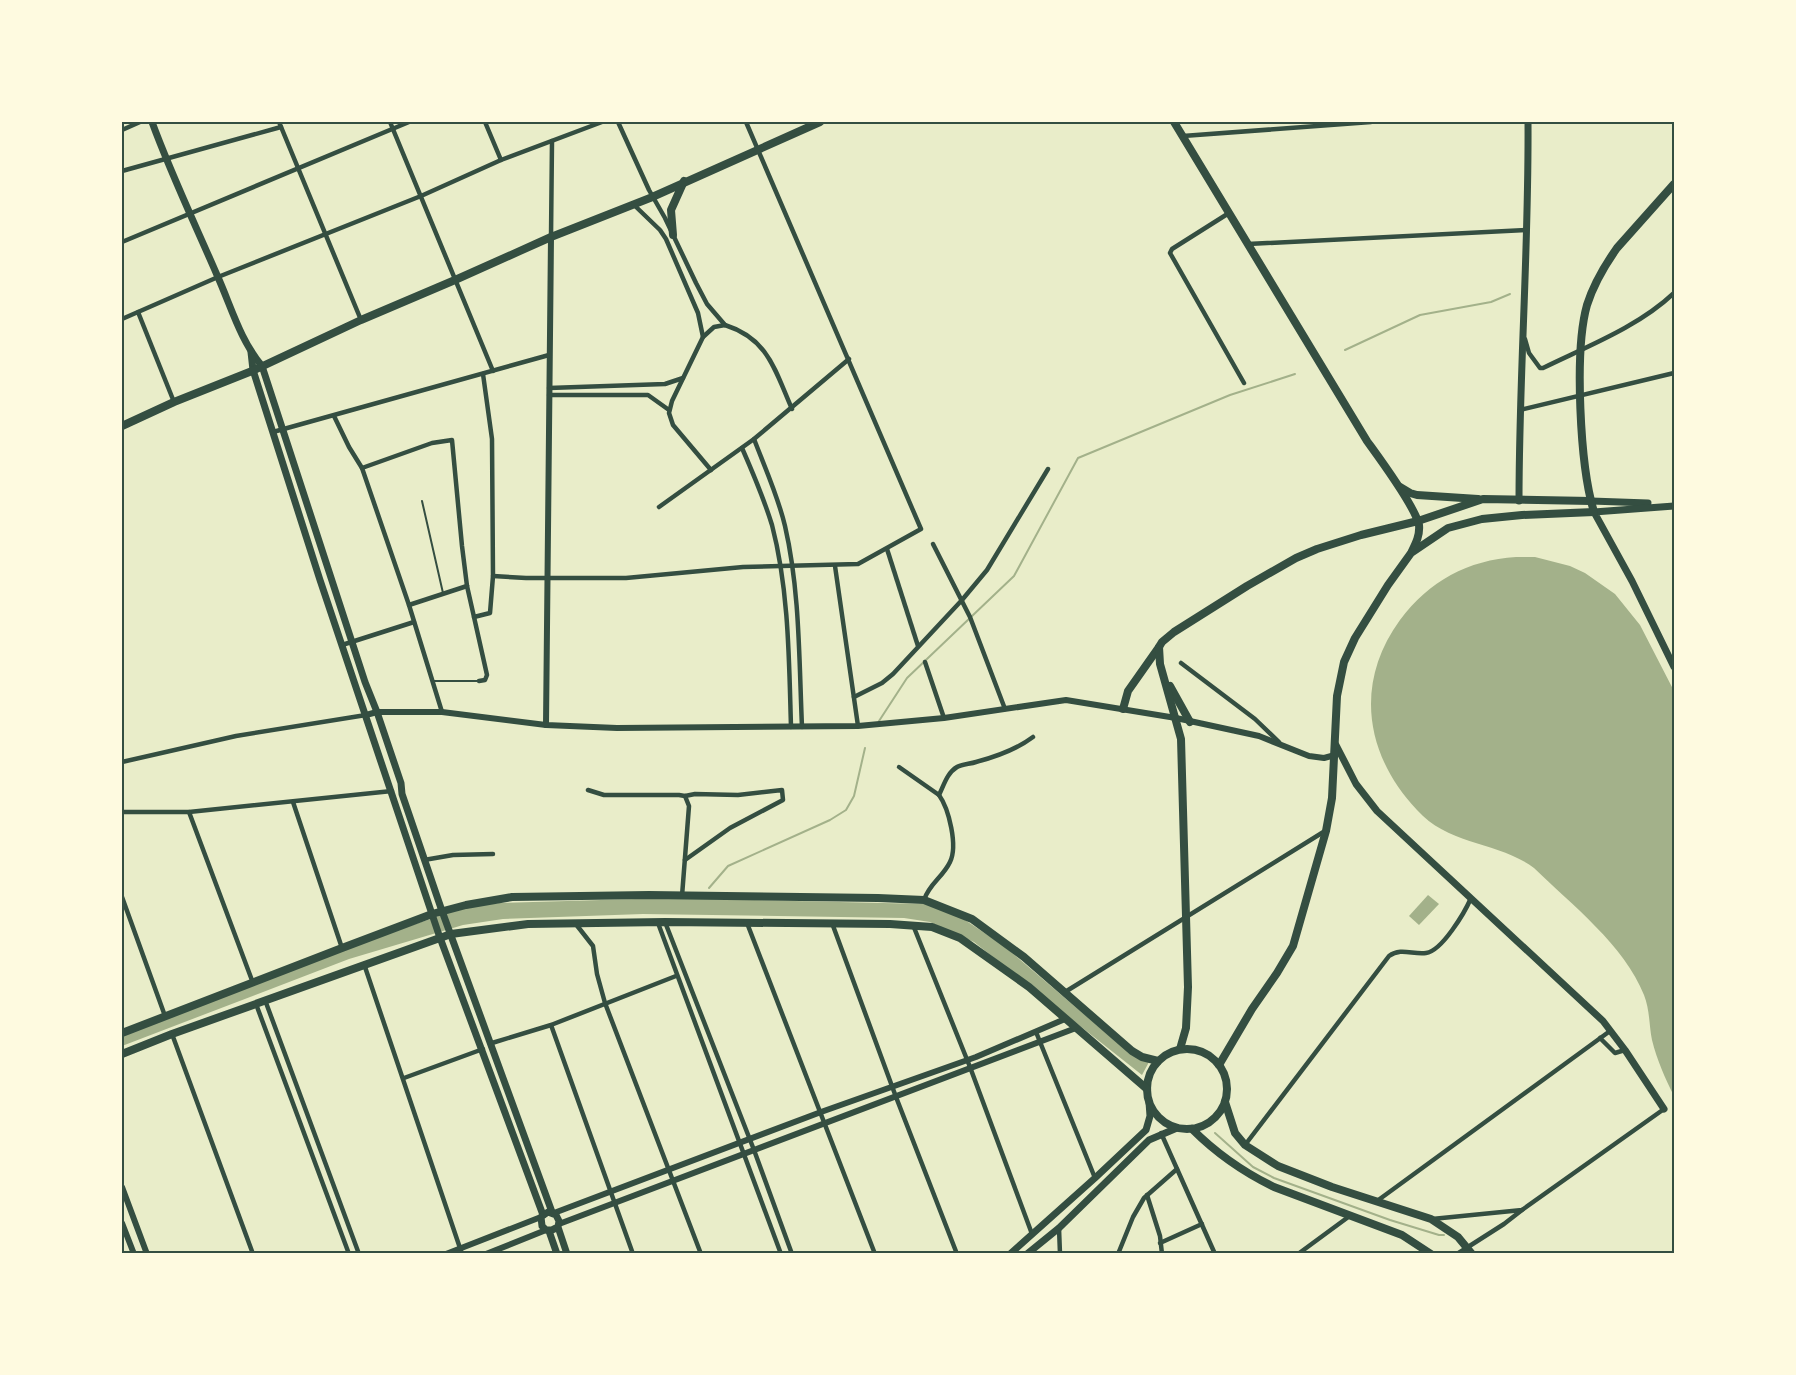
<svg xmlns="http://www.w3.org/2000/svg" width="1796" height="1375" viewBox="0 0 1796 1375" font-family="'Titillium Web',sans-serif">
<rect width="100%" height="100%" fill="#e9edc9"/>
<g fill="#a3b18a">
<path d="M1516,557H1535L1570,566L1585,573L1615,594L1640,625L1674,691V1096C1665,1078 1657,1060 1652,1040C1649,1026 1650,1010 1644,995C1625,946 1571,904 1534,868C1498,841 1449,846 1417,810C1365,755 1354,683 1400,620C1429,581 1468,560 1516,557Z"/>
<polygon points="1428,895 1439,904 1419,925 1409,916"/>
<polygon points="669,898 927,904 962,918 1004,946 1127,1051 1149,1062 1142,1075 974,942 930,922 904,918 643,914 503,919 463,925 349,959 122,1046 122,1036 383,935 463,908 499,903"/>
</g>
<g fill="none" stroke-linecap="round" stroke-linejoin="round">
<g stroke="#a3b18a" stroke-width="2">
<polyline points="1345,350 1420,315 1491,302 1510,294"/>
<polyline points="879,721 907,678 1014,576 1078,458 1230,395 1295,374"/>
<polyline points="709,888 728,866 830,820 846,810 854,796 865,748"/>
<polyline points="1215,1133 1253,1167 1274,1178 1390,1220 1439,1235 1444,1235"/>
</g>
<g stroke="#344e41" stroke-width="2">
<polyline points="422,501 443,593"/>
<polyline points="433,681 479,681"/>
</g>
<g stroke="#344e41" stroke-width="4.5">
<polyline points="279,122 361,320"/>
<polyline points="390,122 493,371"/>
<polyline points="485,122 501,160"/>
<polyline points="618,122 649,190 665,218 696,283 707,304 725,325"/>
<polyline points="122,130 140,122"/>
<polyline points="1183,136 1371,122"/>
<polyline points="122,171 281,127"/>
<polyline points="633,204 660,230 666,239 698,313 703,337"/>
<polyline points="1229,213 1172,249 1170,253 1244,383"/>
<polyline points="551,237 552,141"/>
<polyline points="122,242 409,122"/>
<polyline points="1248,244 1527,230"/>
<polyline points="138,312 174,402"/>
<polyline points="122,319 218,277 421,196 501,160 602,122"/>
<path d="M1525,339L1529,353L1540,368H1543C1588,346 1638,327 1674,293"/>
<polyline points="549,388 665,384 683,378"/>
<polyline points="549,395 648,395 669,410"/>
<polyline points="1520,410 1674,373"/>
<polyline points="334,416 349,447 362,468 409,605 442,712"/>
<polyline points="273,432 549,355"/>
<path d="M754,439C765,468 778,496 785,526C800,591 799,660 802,727"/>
<path d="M742,448C753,473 764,499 772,525C789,590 789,661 791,727"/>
<polyline points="362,468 432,443 452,440 462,546 467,586 474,617 490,613 493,576 492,439 483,374"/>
<path d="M711,470L673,425L669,413L672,401L703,337L714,327L725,325C769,339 775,371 792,409"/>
<polyline points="659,507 754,439 849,359"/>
<polyline points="933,544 970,617 1005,709"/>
<polyline points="887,549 918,646"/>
<polyline points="835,566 858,726"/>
<polyline points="493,576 526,578 626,578 743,567 858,564 921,529 746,122"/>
<polyline points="409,605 467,586"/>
<polyline points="474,617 487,675 485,680 479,681"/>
<polyline points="342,645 414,622"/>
<polyline points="925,662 944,718"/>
<polyline points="1181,663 1255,719 1279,742"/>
<polyline points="854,697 882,683 893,674 962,600 987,570 1048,469"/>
<polyline points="122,762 236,736 366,715"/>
<path d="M899,767L939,795C949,809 958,846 950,862C943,877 929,884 924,900"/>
<polyline points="588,790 604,795 679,795 685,796 695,794 738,795 782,790 783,800 730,828 685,860"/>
<path d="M939,795C944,785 947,773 957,767C962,764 970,764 976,762C995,757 1017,749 1033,737"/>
<polyline points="293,802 342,948"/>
<polyline points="122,812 189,812 392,791"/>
<polyline points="189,812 253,983"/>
<polyline points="424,860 453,855 493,854"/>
<polyline points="682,896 689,806 685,796"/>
<polyline points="122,897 165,1016"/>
<polyline points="665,922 754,1150 792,1254"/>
<polyline points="575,923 593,946 597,974 605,1003 701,1254"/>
<polyline points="658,923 781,1254"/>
<polyline points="747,923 875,1254"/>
<polyline points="832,923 896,1097 957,1254"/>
<polyline points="913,925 970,1067 1032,1234"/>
<polyline points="364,964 462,1254"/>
<polyline points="1065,992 1325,831"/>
<polyline points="265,1000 359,1254"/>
<polyline points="256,1004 349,1254"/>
<polyline points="551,1025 633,1254"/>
<polyline points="1036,1032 1095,1178"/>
<polyline points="172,1034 253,1254"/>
<polyline points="1600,1038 1615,1053 1625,1050"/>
<polyline points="492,1043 551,1025 676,976"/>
<polyline points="404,1078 483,1049"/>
<polyline points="1161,1133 1215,1254"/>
<path d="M1245,1145L1389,956C1401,947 1413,955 1426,953C1442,951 1465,912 1471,898"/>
<polyline points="1147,1195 1160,1236 1162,1254"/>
<polyline points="1377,1201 1610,1031"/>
<polyline points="1432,1219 1522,1210 1664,1109"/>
<polyline points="1059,1228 1060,1254"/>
<polyline points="1160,1243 1202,1224"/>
<polyline points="1118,1254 1133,1217 1144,1198 1177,1169"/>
<polyline points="1298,1254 1351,1215"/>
<polyline points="1457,1254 1504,1224 1522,1210"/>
</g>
<g stroke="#344e41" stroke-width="6">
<polyline points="366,715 377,712 442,712 546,725 617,728 858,726 944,718 1066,700 1176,718 1259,736 1309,756 1324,758 1335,755"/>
<polyline points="546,725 551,237"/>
<polyline points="122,1187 147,1254"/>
<polyline points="554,1213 821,1112 976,1057 1065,1019"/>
<polyline points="122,1223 134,1254"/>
<polyline points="559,1224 1076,1028"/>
<polyline points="446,1254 541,1217"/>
<polyline points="486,1254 546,1230"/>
</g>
<g stroke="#344e41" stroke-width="7">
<path d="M152,122C171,174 195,224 217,275C231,306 240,340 262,366L365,682L377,712L401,783L402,794L442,911L552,1212"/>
<polyline points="251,352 253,370 320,580 439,935 543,1215"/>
<path d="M1519,501C1519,374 1529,248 1528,122"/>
<polyline points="1591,501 1648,503"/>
<polyline points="1674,506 1594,512 1632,581 1674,667"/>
<polyline points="1336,745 1356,784 1377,811 1603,1021 1625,1050 1664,1109"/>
<polyline points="558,1227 552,1230 546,1230 542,1226 541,1217 548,1212 556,1215 559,1221 558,1227 567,1254"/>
<polyline points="549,1231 557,1254"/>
<polyline points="1010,1254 1095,1178 1146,1130 1150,1116 1149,1102"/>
<polyline points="1027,1254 1059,1228 1149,1140 1177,1128"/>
</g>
<g stroke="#344e41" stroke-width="8">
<path d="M1174,122L1367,441C1380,459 1415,506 1419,525C1420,535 1416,543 1412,551"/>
<polyline points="673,235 671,210 684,181"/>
<polyline points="122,426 174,402 252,371 361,320 455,280 551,237 650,198 820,122"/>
<polyline points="1400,487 1410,493 1417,495 1478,499"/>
<polyline points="1170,686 1190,722"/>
<polyline points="1123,709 1128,691 1159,647"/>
<polyline points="122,1033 342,948 432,914 466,905 512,897 649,895 878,898 924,900 972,919 1024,957 1132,1051 1142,1057 1158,1061"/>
<polyline points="1180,1049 1186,1028 1188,987 1181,739 1160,664 1159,647 1162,642 1174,632 1247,586 1296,558 1317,549 1361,535 1418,521 1483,499 1591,501"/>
<circle cx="1187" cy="1089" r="40"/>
<polyline points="122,1054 172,1034 451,934 528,924 665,922 890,924 932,927 960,938 1029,987 1147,1089"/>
<path d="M1219,1065L1252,1009L1277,973L1293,946L1326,831L1332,798L1337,696L1344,662L1355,638L1388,585L1411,553L1448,528L1482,519L1522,515L1594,512C1580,466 1574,351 1587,305C1593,286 1605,265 1617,248L1674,184"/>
<polyline points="1225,1102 1235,1133 1245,1145 1278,1166 1332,1187 1431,1219 1458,1237 1472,1254"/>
<path d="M1192,1129C1216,1153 1243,1172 1274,1187L1402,1235L1431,1254"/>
</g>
</g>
<rect width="1796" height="1375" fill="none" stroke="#fefae0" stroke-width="246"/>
<rect x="123" y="123" width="1550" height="1129" fill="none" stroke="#344e41" stroke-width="2"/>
</svg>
